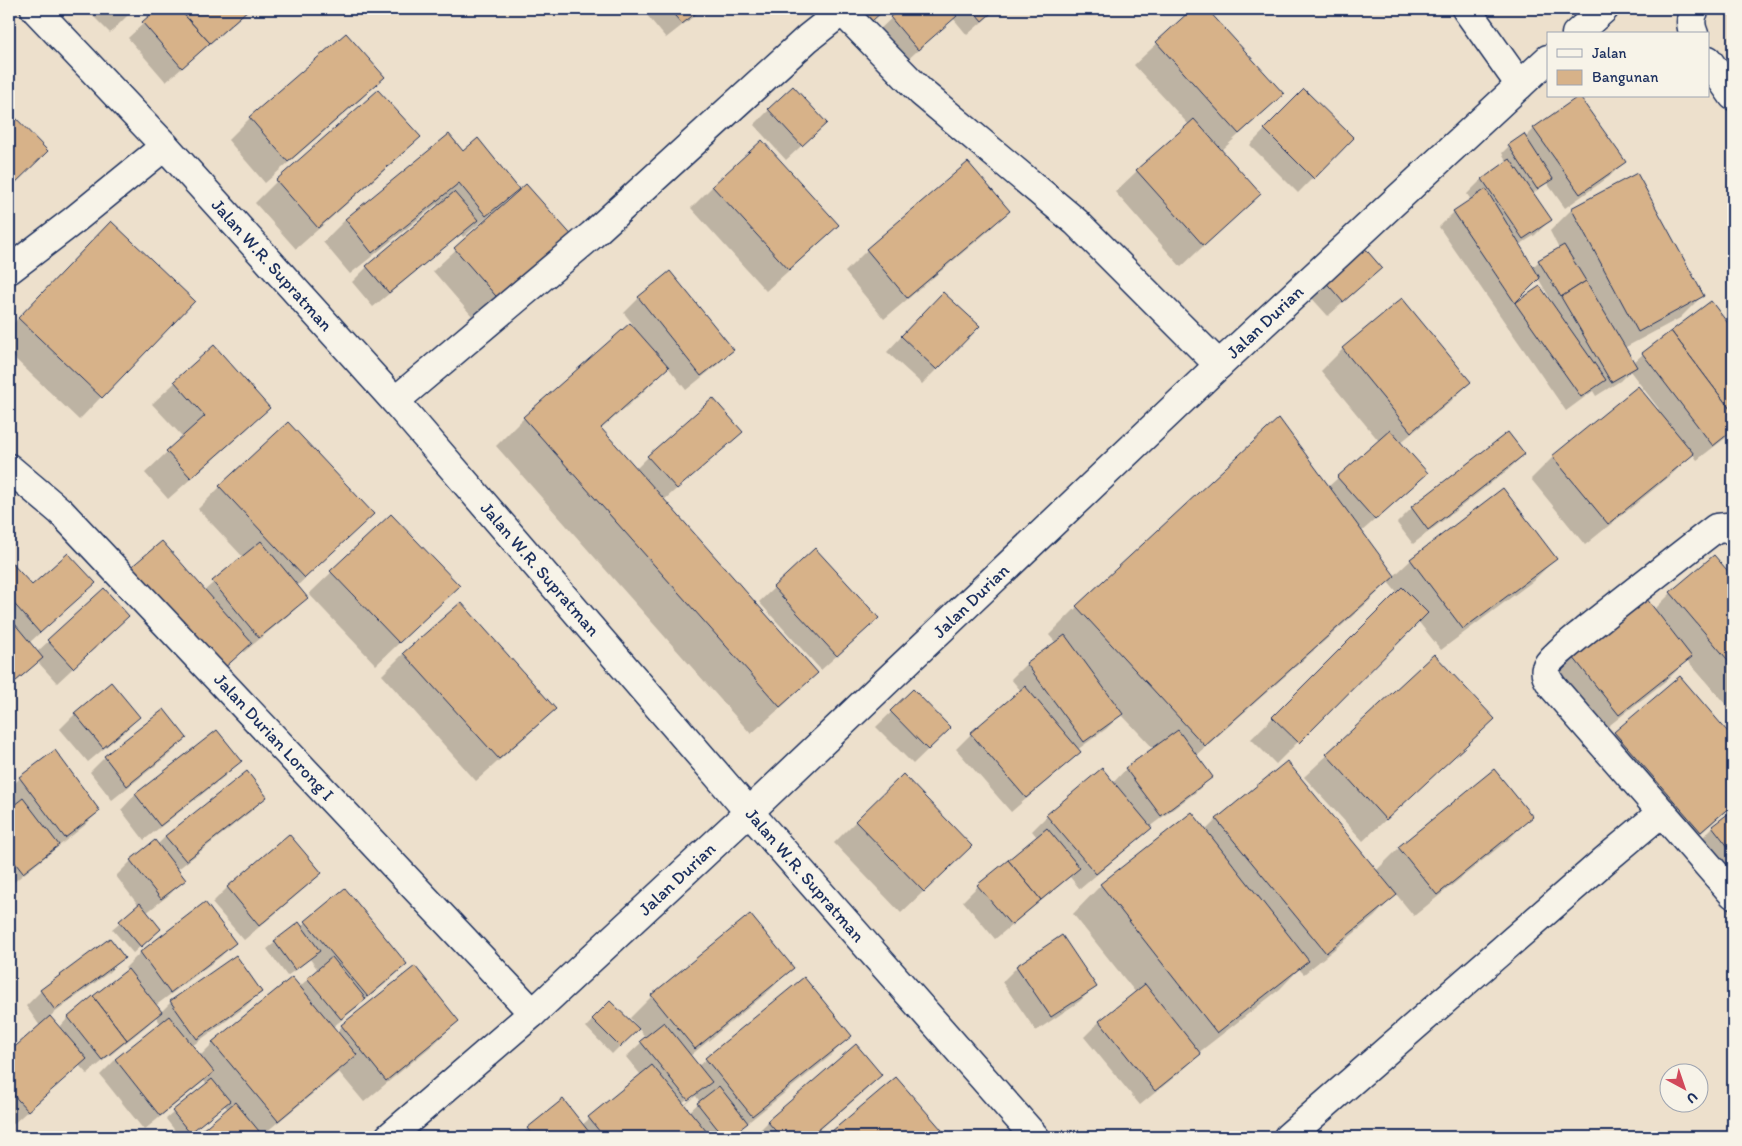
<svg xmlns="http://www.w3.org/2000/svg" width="1742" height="1146" viewBox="0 0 1742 1146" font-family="Itim,sans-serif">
<rect width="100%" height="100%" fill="#ede0cc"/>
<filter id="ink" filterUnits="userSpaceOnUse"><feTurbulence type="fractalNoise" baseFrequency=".02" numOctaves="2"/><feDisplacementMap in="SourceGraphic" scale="10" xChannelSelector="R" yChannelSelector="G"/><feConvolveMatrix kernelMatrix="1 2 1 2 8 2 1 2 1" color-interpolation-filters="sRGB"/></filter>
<g filter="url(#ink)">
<g fill="#0003" fill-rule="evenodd">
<polygon points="86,9 134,9 110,33"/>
<polygon points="159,9 250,9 166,82 128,38"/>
<polygon points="642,9 703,9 666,38"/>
<polygon points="901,9 997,9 967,35 953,18 903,64 876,33"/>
<polygon points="1194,9 1205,9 1283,94 1221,151 1259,194 1181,267 1115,192 1137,171 1189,125 1134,65"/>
<polygon points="346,34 383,77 361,99 265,183 228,140 250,118"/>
<polygon points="1304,90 1352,138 1298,193 1250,145"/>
<polygon points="378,91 419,137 397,159 296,249 255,203 277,181"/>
<polygon points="769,110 826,123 786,160 754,125"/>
<polygon points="9,113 46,151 9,188"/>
<path d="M1534,129L1624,162L1609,177L1565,208L1547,183L1532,194L1550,220L1535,235L1519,245L1533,267L1539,261L1559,249L1550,231L1572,209L1702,296L1680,318L1624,348L1633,363L1643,354L1710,302L1733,332V432L1697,460L1693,454L1670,476L1585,545L1531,479L1553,457L1659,409L1630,371L1620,381L1596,396L1593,391L1566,411L1439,227L1454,212L1471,200L1467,194L1482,179L1507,162L1502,153L1509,146L1525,138ZM1538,278L1551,300L1549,301L1540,288L1513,305Z"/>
<polygon points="449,136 463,153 518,188 498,209 551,261 479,324 433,271 491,217 490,215 463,237 461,234 373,307 352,282 367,267 439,206 437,204 350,274 323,242 345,220"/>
<polygon points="968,164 1008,211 986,233 884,319 845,272 867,250"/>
<polygon points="713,186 815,247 766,291 691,208"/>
<polygon points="89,244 193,301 79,420 9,353 9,328"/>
<polygon points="1362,247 1365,283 1328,316 1309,295"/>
<polygon points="670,273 732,350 717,365 686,390 668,367 640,395 601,429 636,469 648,457 741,432 664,500 816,673 788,701 751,734 496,446 524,418 632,323 624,313 639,298"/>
<polygon points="1402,300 1470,382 1448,404 1400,443 1411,488 1361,532 1394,576 1411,560 1555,559 1533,581 1441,650 1418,621 1276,764 1251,739 1398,594 1388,582 1366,604 1195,756 1211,777 1196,792 1149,827 1135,842 1080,889 1070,877 995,939 963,901 978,886 1037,837 1032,831 1047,816 1102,770 1113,783 1126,769 1154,749 1121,714 1106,729 1077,750 1079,752 1064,766 1011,812 956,749 971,734 1021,691 1011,679 1026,664 1056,643 1049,635 1077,607 1279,420 1328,487 1379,441 1321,371 1343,349"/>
<polygon points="928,308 937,369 922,384 887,352"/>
<polygon points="213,347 268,408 246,430 168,499 145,473 183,437 152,404"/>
<polygon points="1507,434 1524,454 1509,469 1413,544 1397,523 1412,508"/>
<polygon points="220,487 372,514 297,586 306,598 291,613 244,652 204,591 243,557 198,509"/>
<polygon points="391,515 436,608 376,665 309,594"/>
<polygon points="1714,556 1733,579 1733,713 1687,660 1668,679 1596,736 1548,675 1570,653 1654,610 1671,593"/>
<polygon points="9,562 32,587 94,583 29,643 37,652 103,590 113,631 57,683 38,662 9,688"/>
<polygon points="774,588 862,633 821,670 759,602"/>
<polygon points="404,653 554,709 532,731 476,781 382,675"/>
<polygon points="1434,656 1493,719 1363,841 1304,777"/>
<polygon points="1680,677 1733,739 1733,805 1678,853 1593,755 1615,733"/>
<polygon points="913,691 950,728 913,764 876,727"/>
<polygon points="75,714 139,717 124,732 88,762 60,729"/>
<polygon points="216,731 240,761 225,776 144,840 121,810 135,795"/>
<polygon points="186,738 171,753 112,800 90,772 105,757"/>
<polygon points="20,778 99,811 84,826 9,886 9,810 15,806 9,798 9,789"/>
<polygon points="265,797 250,812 177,870 184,880 169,895 146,913 152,936 133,953 112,929 139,906 116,876 131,861 155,842 157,845 166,836"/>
<polygon points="1733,812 1733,918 1685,855 1713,827"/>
<polygon points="1192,814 1205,831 1217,819 1376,871 1399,848 1531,817 1509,839 1414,916 1396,894 1374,917 1304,974 1299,969 1280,989 1198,1053 1199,1054 1184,1069 1140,1105 1084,1037 1099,1022 1136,993 1073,914 1101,885"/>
<polygon points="856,821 948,868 901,913 834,843"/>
<polygon points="289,836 320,873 305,888 244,940 212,903 227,888"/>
<polygon points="205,904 235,942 220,957 155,1006 160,1013 171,1002 260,992 245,1007 192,1046 200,1056 213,1043 299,987 318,970 310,959 287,976 267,949 298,924 301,927 306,922 406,964 391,979 333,1027 337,1032 342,1026 457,1021 435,1043 364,1102 339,1072 260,1137 196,1137 228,1109 224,1105 185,1137 180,1137 166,1119 207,1084 204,1081 144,1130 100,1075 115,1060 161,1024 156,1017 145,1027 87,1074 79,1065 12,1125 9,1122 9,1053 40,1026 26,1006 41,991 123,958 108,973 49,1017 59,1028 68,1018 128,971 125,968 140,953"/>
<polygon points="1017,967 1095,986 1080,1001 1036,1031 1002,982"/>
<path d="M792,968L770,990L690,1056L698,1066L804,979L850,1036L828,1058L730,1137H711L706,1131L700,1137H519L563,1100L582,1125L641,1075L626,1057L646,1038L638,1028L612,1054L586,1027L610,1002L637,1029L638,1028L630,1018L652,996ZM695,1093V1096L684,1105L682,1103ZM696,1096L700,1102L689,1112L684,1106Z"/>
<polygon points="881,1075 866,1090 811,1137 753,1137 768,1122"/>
<polygon points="896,1079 946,1137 827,1137"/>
</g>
<g fill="#d7b289" stroke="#1b2f5e">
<polygon points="157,9 179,9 210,43 182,68 142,22"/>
<polygon points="179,9 249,9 210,43"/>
<polygon points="669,9 701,9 682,24"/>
<polygon points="859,9 885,9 871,22"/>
<polygon points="899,9 950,9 957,16 918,50 890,17"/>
<polygon points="972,9 996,9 982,21"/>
<polygon points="1192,9 1207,9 1284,94 1239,134 1156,42"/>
<polygon points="346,33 385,77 288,162 249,117"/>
<polygon points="793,86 827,123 802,146 768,109"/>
<polygon points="1304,89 1354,138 1314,179 1264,129"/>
<polygon points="378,90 421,137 318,228 276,180"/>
<polygon points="1579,96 1626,162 1580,194 1533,128"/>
<polygon points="9,111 48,151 9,189"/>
<polygon points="1194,119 1261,194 1204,246 1136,170"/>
<polygon points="449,134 463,151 478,138 519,189 486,216 459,183 372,253 345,219"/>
<polygon points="1524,134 1553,179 1537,189 1508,145"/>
<polygon points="762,140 839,225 789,270 712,186"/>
<polygon points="1510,159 1552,220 1523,239 1482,179"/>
<polygon points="968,162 1010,211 907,298 866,249"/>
<polygon points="1637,173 1704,296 1638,332 1571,208"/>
<polygon points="526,184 575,239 502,303 454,248"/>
<polygon points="1486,189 1540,278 1515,303 1453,211"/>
<polygon points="454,192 478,220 389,293 366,266"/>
<polygon points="111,221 195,301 102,398 18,318"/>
<polygon points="1362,245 1382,268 1343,302 1323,279"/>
<polygon points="1564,245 1586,281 1561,297 1538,260"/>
<polygon points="670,271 734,350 701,376 638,297"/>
<polygon points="1586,281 1637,367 1611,382 1561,297"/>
<polygon points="1540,286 1606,380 1581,397 1515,303"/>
<polygon points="943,292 980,326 937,370 901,336"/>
<polygon points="1402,298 1471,382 1411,432 1342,348"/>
<polygon points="1711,301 1733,330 1733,413 1671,331"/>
<polygon points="630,323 669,367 601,428 818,673 780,707 523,417"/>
<polygon points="1671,331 1733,413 1733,430 1713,446 1642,353"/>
<polygon points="214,345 270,408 191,478 166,451 205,416 174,381"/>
<polygon points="1638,386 1694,454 1608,524 1552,456"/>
<polygon points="713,398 743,432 677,489 647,456"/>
<polygon points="1279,418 1395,576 1205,746 1076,606"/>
<polygon points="288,422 374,514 305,578 219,486"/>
<polygon points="1390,430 1428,473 1375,520 1337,477"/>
<polygon points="1508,432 1525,454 1428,530 1411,507"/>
<polygon points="1503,488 1557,559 1463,629 1410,559"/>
<polygon points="391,514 460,586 399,643 330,571"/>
<polygon points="162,541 252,643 221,671 130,568"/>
<polygon points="261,541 308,598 259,638 212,581"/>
<polygon points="815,548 879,618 837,656 773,587"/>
<polygon points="68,553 96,583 40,633 9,598 9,560 32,585"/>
<polygon points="1714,555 1733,577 1733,666 1670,592"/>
<polygon points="1402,587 1428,613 1299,743 1272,717"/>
<polygon points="104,588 129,616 73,668 47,640"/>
<polygon points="1643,594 1692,657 1619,715 1569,652"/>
<polygon points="461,602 556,709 499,759 403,653"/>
<polygon points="9,617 43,658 9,687"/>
<polygon points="1065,635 1123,714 1084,742 1026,663"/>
<polygon points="1434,654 1495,719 1386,820 1326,754"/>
<polygon points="1680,676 1733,738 1733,804 1701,832 1614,732"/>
<polygon points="111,682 140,717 103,748 74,713"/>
<polygon points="1025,686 1081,752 1026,798 970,733"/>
<polygon points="913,689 951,728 928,750 890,711"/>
<polygon points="164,709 187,738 127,786 104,756"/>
<polygon points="217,730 242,761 160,826 135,794"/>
<polygon points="1178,730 1213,777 1161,816 1125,768"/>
<polygon points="55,750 100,811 65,838 19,777"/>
<polygon points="1287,761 1397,895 1326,953 1216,819"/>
<polygon points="1102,768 1152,828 1096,874 1046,815"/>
<polygon points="1494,769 1533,817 1437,895 1398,847"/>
<polygon points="247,771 267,797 186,861 165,836"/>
<polygon points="903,774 972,846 924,892 855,821"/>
<polygon points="23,798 59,845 23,873 9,855 9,809"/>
<polygon points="1733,810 1733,853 1712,826"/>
<polygon points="1192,812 1309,961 1217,1033 1100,884"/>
<polygon points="1047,828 1080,868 1041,900 1008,860"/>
<polygon points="289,834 322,873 259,926 227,887"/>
<polygon points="155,840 186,880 161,899 130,860"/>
<polygon points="1008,860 1041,900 1011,925 977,885"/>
<polygon points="345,888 407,964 368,997 305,921"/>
<polygon points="205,902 236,943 170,993 140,952"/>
<polygon points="140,903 161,929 141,947 119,921"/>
<polygon points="750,914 794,968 695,1049 651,995"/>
<polygon points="299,922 320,951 295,970 274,941"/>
<polygon points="1062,935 1097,987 1051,1017 1016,966"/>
<polygon points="110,938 125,958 55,1010 40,990"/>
<polygon points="236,955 262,992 197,1039 170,1001"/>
<polygon points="332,957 366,999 341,1019 307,978"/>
<polygon points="415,966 459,1021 386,1081 341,1025"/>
<polygon points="128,969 162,1012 127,1040 93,996"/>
<polygon points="292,977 357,1055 278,1121 212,1042"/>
<polygon points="804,977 852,1036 752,1116 705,1058"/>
<polygon points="1145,984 1201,1054 1155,1091 1099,1021"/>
<polygon points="93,996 127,1040 102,1060 68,1017"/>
<polygon points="610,1001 639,1029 620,1047 592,1019"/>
<polygon points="50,1016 87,1059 28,1111 9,1090 9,1052"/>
<polygon points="169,1016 214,1072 160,1116 115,1059"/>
<polygon points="664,1022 712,1082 688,1100 640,1041"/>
<polygon points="856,1044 882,1075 810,1137 781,1137 767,1121"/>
<polygon points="652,1065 707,1132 701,1137 604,1137 588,1117"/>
<polygon points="896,1077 948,1137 825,1137"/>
<polygon points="212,1079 230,1101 190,1133 172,1111"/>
<polygon points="719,1086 748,1123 730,1137 724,1137 697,1103"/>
<polygon points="563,1099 593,1137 534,1137 527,1128"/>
<polygon points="235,1102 259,1131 252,1137 194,1137"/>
</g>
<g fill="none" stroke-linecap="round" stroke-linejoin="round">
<g stroke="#1b2f5e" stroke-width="31">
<g id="minor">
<polyline points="1466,9 1520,85"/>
<polyline points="842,11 921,92 1076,222 1219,365"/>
<polyline points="1576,34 1604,9"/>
<path d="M1694,34C1690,25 1690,17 1695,9"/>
<polyline points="1708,60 1733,96"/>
<polyline points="9,270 73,221 165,146"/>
<polyline points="395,401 592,235 808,38 842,11 839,9"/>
<polyline points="9,468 61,512 533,1013"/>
<path d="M1733,531L1727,527L1716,528C1673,561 1630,595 1587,629C1579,636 1548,659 1546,668C1544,675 1549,681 1552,686L1733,894"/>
<polyline points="389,1137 533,1013 749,812 1219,365 1548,59"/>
<polyline points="1288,1137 1605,860 1662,812"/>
</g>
</g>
<g stroke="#1b2f5e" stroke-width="31">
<polyline id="tertiary" points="35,9 165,146 395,401 749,812 1035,1137"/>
</g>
<use href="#minor" stroke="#f7f3e8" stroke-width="28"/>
<use href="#tertiary" stroke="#f7f3e8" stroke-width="28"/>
</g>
</g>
<g text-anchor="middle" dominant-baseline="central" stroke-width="4" stroke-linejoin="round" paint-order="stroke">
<g font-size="18" fill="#1b2f5e" stroke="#f7f3e8">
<text transform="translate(272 265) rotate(48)">Jalan W.R. Supratman</text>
<text transform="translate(1265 322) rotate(-43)">Jalan Durian</text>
<text transform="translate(540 569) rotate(49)">Jalan W.R. Supratman</text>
<text transform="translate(971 601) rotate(-44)">Jalan Durian</text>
<text transform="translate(274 737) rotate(47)">Jalan Durian Lorong I</text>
<text transform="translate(805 875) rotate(49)">Jalan W.R. Supratman</text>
<text transform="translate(677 879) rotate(-43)">Jalan Durian</text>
</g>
</g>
<rect width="1742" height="1146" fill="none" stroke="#f7f3e8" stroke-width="30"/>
<rect x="15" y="15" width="1712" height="1116" fill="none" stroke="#1b2f5e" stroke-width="2" filter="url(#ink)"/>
<rect x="1547" y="32" width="162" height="65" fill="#f7f3e8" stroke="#9fa5b1"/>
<rect x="1557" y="49" width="25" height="8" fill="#f7f3e8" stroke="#9fa5b1"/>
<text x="1592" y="58" font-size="15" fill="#1b2f5e">Jalan</text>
<rect x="1557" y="70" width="25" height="15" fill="#d7b289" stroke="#9fa5b1"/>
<text x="1592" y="82" font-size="15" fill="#1b2f5e">Bangunan</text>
<g transform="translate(1684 1088) rotate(140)"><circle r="24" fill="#f7f3e8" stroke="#9fa5b1"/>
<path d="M0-4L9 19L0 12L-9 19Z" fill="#d1495b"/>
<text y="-8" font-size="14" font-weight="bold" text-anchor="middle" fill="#1b2f5e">U</text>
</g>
</svg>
